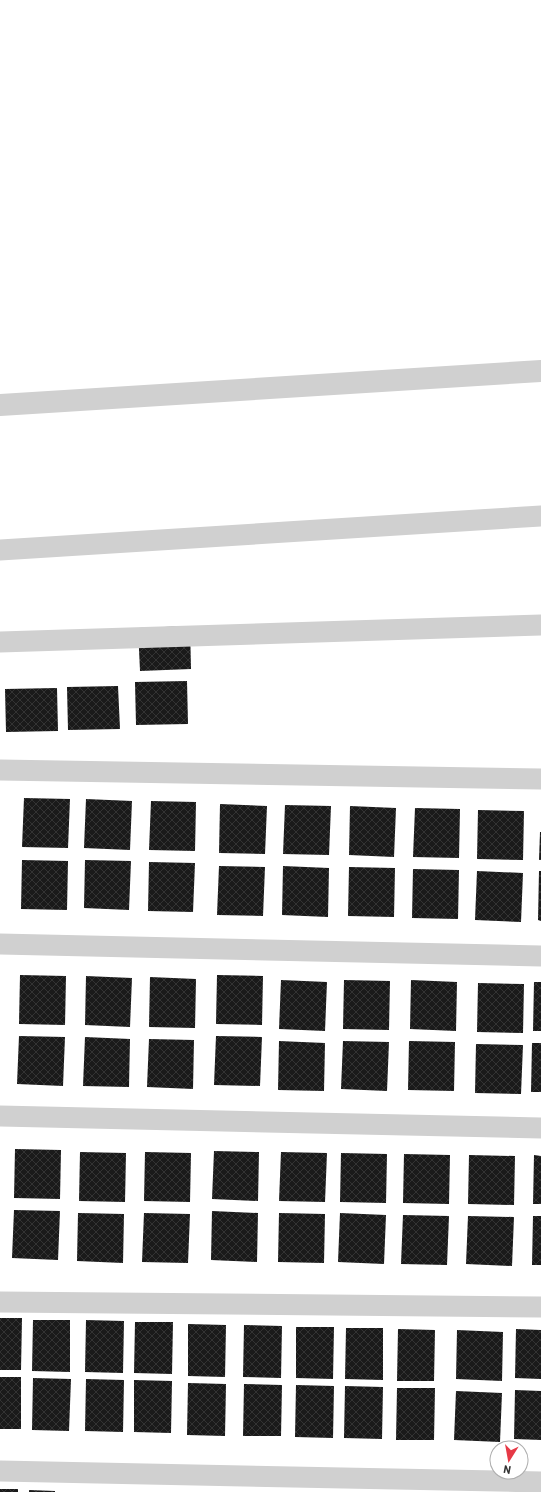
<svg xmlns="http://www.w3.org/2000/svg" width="541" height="1492" viewBox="0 0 541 1492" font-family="Barlow,sans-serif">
<defs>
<pattern id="building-cross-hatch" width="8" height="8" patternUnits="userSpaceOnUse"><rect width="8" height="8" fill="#1a1a1a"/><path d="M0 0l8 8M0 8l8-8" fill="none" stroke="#333"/></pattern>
</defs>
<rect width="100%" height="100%" fill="#fff"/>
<g fill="url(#building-cross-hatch)">
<polygon points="190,626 191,669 140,671 138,628"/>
<polygon points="187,681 188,724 136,725 135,682"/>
<polygon points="118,686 120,729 68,730 67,687"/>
<polygon points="57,688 58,731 6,732 5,689"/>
<polygon points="24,798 70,799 68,848 22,847"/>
<polygon points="86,799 132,801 130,850 84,848"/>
<polygon points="151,801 196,802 195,851 149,850"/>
<polygon points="220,804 267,806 265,854 219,853"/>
<polygon points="285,805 331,806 329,855 283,854"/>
<polygon points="350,806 396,808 394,857 349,855"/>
<polygon points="415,808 460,809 459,858 413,857"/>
<polygon points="478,810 524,811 523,860 477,859"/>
<polygon points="540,832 541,832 541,860 539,860"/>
<polygon points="22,860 68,861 67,910 21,909"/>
<polygon points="85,860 131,861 129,910 84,908"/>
<polygon points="149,862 195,863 193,912 148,911"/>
<polygon points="219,866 265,867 263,916 217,915"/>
<polygon points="283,866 329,868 328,917 282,915"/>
<polygon points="349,867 395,868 394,917 348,916"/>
<polygon points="413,869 459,870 458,919 412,918"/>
<polygon points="477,871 523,873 521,922 475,920"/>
<polygon points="539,871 541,871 541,921 538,920"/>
<polygon points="20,975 66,976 65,1025 19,1024"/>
<polygon points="217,975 263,976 262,1025 216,1024"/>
<polygon points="86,976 132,978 130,1027 85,1025"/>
<polygon points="150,977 196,979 195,1028 149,1027"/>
<polygon points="281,980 327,982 325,1031 279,1029"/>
<polygon points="344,980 390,981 389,1030 343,1029"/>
<polygon points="411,980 457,982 456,1031 410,1029"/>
<polygon points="534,982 541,982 541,1031 533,1031"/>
<polygon points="478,983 524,984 523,1033 477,1032"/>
<polygon points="19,1036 65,1037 63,1086 17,1084"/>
<polygon points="216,1036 262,1037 260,1086 214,1085"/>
<polygon points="85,1037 130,1039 129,1087 83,1086"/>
<polygon points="149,1039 194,1040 193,1089 147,1087"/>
<polygon points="279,1041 325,1043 324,1091 278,1090"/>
<polygon points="343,1041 389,1042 387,1091 341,1089"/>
<polygon points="409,1041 455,1042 454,1091 408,1090"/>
<polygon points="532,1043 541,1043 541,1092 531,1092"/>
<polygon points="476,1044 523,1045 521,1094 475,1093"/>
<polygon points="15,1149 61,1150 60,1199 14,1198"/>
<polygon points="214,1151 259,1152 258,1201 212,1199"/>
<polygon points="80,1152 126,1153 125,1202 79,1201"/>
<polygon points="145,1152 191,1153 190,1202 144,1201"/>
<polygon points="281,1152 327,1153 325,1202 279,1201"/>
<polygon points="341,1153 387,1154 386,1203 340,1202"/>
<polygon points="404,1154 450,1155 449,1204 403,1203"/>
<polygon points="469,1155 515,1156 514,1205 468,1204"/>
<polygon points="534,1155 541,1156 541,1204 533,1204"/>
<polygon points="14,1210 60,1211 58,1260 12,1258"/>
<polygon points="212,1211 258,1213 257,1262 211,1260"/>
<polygon points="78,1213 124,1214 123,1263 77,1261"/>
<polygon points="144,1213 190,1214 188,1263 142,1262"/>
<polygon points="279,1213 325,1214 324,1263 278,1262"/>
<polygon points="340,1213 386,1215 384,1264 338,1262"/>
<polygon points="403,1215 449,1216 447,1265 401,1264"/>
<polygon points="468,1216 514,1217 512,1266 466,1264"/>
<polygon points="533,1216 541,1216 541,1265 532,1265"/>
<polygon points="0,1318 22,1318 21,1370 0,1370"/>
<polygon points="33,1320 70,1320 70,1372 32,1371"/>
<polygon points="86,1320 124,1321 123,1373 85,1372"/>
<polygon points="135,1322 173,1322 172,1374 134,1373"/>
<polygon points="188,1324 226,1325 225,1377 188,1376"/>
<polygon points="244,1325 282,1326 281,1378 243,1377"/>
<polygon points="296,1327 334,1327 333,1379 296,1378"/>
<polygon points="346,1328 383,1328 383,1380 345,1379"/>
<polygon points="398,1329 435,1330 434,1381 397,1381"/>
<polygon points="516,1329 541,1330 541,1379 515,1378"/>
<polygon points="457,1330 503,1332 502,1381 456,1379"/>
<rect x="0" y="1377" width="21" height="52"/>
<polygon points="33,1378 71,1379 69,1431 32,1430"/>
<polygon points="86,1379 124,1380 123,1432 85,1431"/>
<polygon points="134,1380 172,1381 171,1433 134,1432"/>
<polygon points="188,1383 226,1384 225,1436 187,1435"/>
<polygon points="244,1384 282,1385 281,1436 243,1436"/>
<polygon points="296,1385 334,1386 333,1438 295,1437"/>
<polygon points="345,1386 383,1387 382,1439 344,1438"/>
<polygon points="397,1388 435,1388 434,1440 396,1440"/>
<polygon points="515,1390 541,1391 541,1440 514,1439"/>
<polygon points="456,1391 502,1393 500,1442 454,1440"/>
<rect x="0" y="1489" width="18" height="3"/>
<polygon points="29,1490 55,1491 55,1492 29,1492"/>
</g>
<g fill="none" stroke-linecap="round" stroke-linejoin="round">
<g stroke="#d0d0d0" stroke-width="21">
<polyline points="0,550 541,516"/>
<polyline points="0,642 541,625"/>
<polyline points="0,770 541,779"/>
<polyline points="0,944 541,956"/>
<polyline points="0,1116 541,1128"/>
<polyline points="0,1302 541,1307"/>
<polyline points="0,1471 541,1482"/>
</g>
<polyline stroke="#d0d0d0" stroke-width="22" points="0,405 541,371"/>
</g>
<g transform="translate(509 1460) rotate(191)"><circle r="19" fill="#ffffff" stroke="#adadad"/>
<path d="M0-3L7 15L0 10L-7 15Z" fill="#e63946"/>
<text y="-6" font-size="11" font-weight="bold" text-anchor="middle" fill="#333333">N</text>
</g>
</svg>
